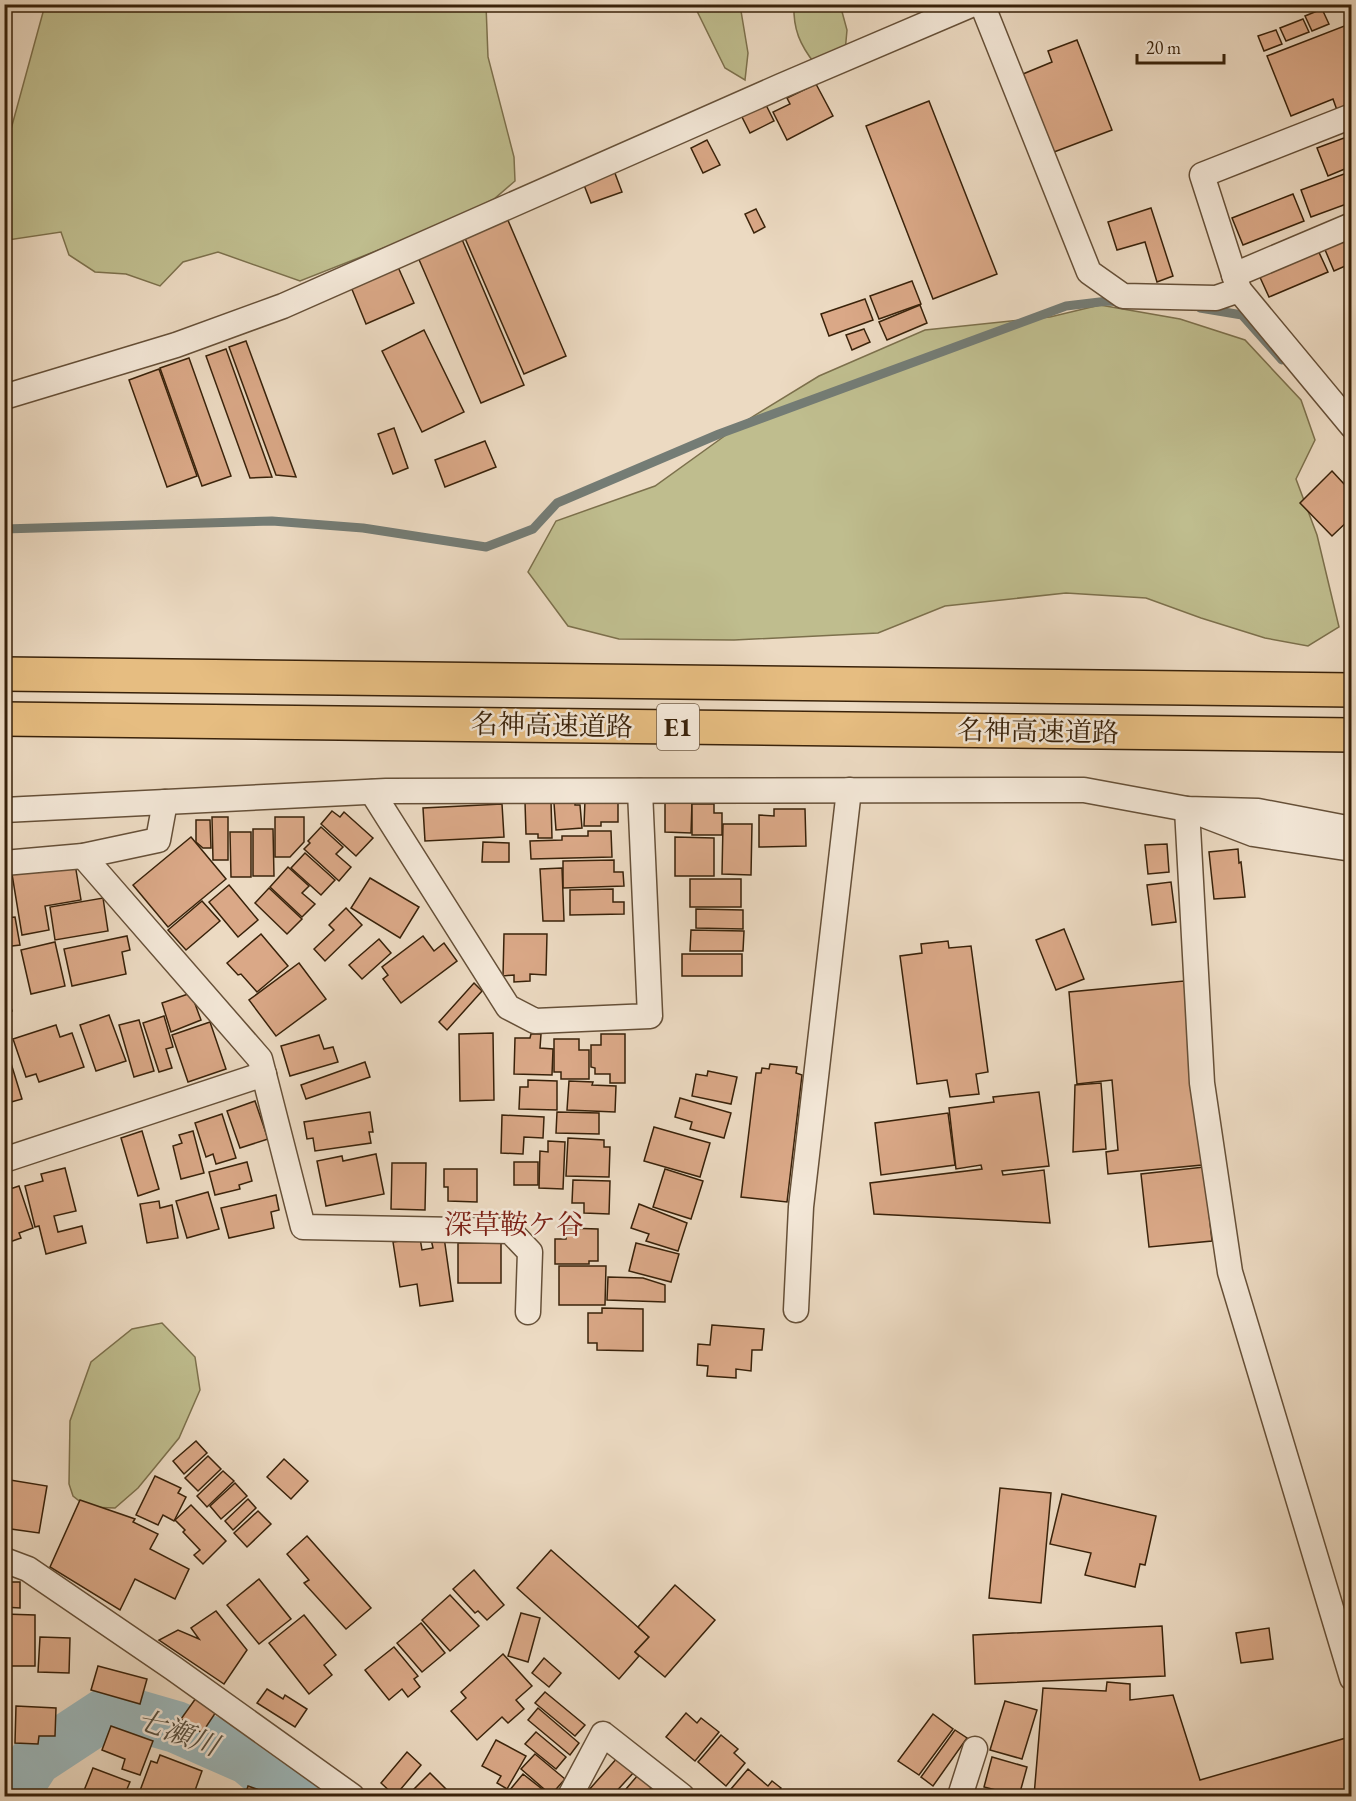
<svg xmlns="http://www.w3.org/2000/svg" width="1356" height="1801" viewBox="0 0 1356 1801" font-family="'EB Garamond','Noto Serif JP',serif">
<rect width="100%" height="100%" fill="#ecdac2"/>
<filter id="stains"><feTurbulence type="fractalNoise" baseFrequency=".00333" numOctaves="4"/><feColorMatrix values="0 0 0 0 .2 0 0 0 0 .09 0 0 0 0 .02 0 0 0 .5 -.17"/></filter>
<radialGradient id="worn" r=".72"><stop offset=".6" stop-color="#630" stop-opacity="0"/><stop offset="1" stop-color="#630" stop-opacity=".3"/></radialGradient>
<g fill="#bfbd8e" stroke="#7c704c" stroke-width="1.5">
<polygon points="45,5 486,5 488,57 514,157 515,181 494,199 442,225 300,281 218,252 183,262 160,286 126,274 95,272 69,255 61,232 8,240 4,225 5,151"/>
<polygon points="694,5 740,5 748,53 745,80 725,68"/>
<path d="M794,5H823L841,8L847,30L845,52L815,64C800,45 793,29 794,5Z"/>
<polygon points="1100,305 1180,319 1245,340 1301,400 1315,440 1296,479 1317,535 1339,627 1308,646 1265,638 1201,618 1146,598 1066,593 945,606 878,633 734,640 619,639 568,626 528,572 556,521 655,486 744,422 819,376 925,330 1050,317"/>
<polygon points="162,1323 195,1357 200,1390 179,1438 138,1488 115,1508 87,1507 73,1496 69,1484 70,1421 91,1362 132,1329"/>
</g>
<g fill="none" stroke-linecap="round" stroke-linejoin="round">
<g stroke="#747c75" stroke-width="9">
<polyline points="1200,308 1242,315 1282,360"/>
<polyline points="4,529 272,521 363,528 486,547 533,529 557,503 719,434 1066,306 1108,301 1121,302"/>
</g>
<polyline stroke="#9cb8bc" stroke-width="52" points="9,1796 12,1796 35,1760 105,1714 124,1712 176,1727 249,1759 293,1796"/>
</g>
<g fill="#daa887" stroke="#39220a" stroke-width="1.5">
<polygon points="1322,9 1329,24 1312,31 1305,16"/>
<polygon points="1303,19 1309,32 1286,41 1280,28"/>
<polygon points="1352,23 1352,108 1338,113 1333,99 1291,116 1267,56"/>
<polygon points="1276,30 1282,44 1264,51 1258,36"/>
<polygon points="1077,40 1112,130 1054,152 1023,74 1052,62 1048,51"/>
<polygon points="816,84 833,116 787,140 773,112 790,104 787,98"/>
<polygon points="764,101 774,121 750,133 740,113"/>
<polygon points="929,101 997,274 933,299 866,126"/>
<polygon points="1352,135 1352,166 1328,176 1317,148"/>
<polygon points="707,140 720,165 703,173 691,148"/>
<polygon points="613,168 622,192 591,203 584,185"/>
<polygon points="1352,171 1352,202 1311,217 1301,190"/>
<polygon points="1293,194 1304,221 1243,245 1232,218"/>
<polygon points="1151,208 1173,276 1157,282 1145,242 1117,250 1108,222"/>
<polygon points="756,209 765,227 754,233 745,214"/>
<polygon points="507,218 566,356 524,374 464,236"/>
<polygon points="1352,232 1352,263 1334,271 1323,245"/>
<polygon points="461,237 524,385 481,403 417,255"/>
<polygon points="1317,248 1328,272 1269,297 1258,273"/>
<polygon points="398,267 414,303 366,324 351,287"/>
<polygon points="912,281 921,304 879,319 870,296"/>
<polygon points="865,299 873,320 829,336 821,314"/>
<polygon points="920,305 927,323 887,340 879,322"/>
<polygon points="864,329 870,342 852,350 846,335"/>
<polygon points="424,330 464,412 422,432 382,351"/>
<polygon points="246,341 296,477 276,475 229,347"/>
<polygon points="226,349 272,477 250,478 206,356"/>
<polygon points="189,358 231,476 202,486 160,368"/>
<polygon points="159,369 197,476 167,487 129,380"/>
<polygon points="394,428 408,468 393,474 378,434"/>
<polygon points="485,441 496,467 445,487 435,460"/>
<polygon points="1332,471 1344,484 1352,476 1352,517 1332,536 1300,503"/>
<polygon points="575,797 575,805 580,805 582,828 556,830 554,803"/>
<polygon points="585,800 618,800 618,822 601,822 601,826 584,826"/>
<polygon points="551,801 552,838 538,838 538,834 526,834 525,802"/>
<polygon points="665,803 692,803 691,833 665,832"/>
<polygon points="502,804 504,837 425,841 423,808"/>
<polygon points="692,804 714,804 714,813 722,813 722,835 692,835"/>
<polygon points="774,809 805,809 806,846 759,847 759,815 774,816"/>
<polygon points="332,811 340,817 344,812 373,838 356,856 321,824"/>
<polygon points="212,817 228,817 228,860 213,860"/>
<polygon points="275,817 304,817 304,842 290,857 275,857"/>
<polygon points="196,820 210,820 211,848 203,848 196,842"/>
<polygon points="723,824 752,824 751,875 722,874"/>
<polygon points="321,827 343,847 336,854 351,867 339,881 304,849 310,843 308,841"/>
<polygon points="253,829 273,829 274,876 253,876"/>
<polygon points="588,831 611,831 612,857 531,859 530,841 562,840 562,836 588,836"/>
<polygon points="230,832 251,832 251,877 231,877"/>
<polygon points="191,837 226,879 168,927 133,885"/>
<polygon points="675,837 714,838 714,876 675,876"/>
<polygon points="483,842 509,843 509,862 482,862"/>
<polygon points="1167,844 1169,872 1148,874 1145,845"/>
<polygon points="1238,849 1239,863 1241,862 1245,897 1214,899 1209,852"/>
<polygon points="305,853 335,880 321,895 291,868"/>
<polygon points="614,860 614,872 623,872 624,886 563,888 563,861"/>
<polygon points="75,864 81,900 45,906 49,930 22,935 12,874"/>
<polygon points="288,867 309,886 302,893 315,904 302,917 270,887"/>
<polygon points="562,868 564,921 543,921 540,869"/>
<polygon points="370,878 419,907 400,938 351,908"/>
<rect x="690" y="879" width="51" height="28"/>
<polygon points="1171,882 1176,922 1152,925 1147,885"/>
<polygon points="229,885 258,920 238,937 209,902"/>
<polygon points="269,888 302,919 287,934 255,903"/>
<polygon points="613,889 613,902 624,902 624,914 570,915 570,890"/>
<polygon points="103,898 108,931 55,940 50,907"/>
<polygon points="202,901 220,921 186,950 168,930"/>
<polygon points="346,908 362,925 325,961 314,949 334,930 329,925"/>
<polygon points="696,909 743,910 743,929 696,928"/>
<polygon points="15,917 20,945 4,947 4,918"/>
<polygon points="1064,929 1084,979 1056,990 1036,940"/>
<polygon points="691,930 744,931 743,951 690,951"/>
<polygon points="261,934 288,966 257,992 241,974 238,975 227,963"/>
<polygon points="504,934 547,934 546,975 530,974 530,981 514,982 514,975 503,976"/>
<polygon points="127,936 130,950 122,952 126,974 72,986 64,949"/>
<polygon points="423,936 434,951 444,943 457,961 401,1003 383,979 388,975 382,967"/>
<polygon points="379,939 391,953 362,979 349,965"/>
<polygon points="948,941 949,948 971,946 988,1072 976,1074 979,1094 950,1097 947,1080 917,1084 900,956 922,953 921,944"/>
<polygon points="55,942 65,986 31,994 21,950"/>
<rect x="682" y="954" width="60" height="22"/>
<polygon points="299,963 326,999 276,1036 249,1000"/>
<polygon points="1184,981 1202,1165 1108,1174 1106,1152 1118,1150 1112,1080 1077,1084 1069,992"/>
<polygon points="474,983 482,991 447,1030 439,1022"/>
<polygon points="6,991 12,1011 4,1013 4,992"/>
<polygon points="191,993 201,1020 171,1032 162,1003"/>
<polygon points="109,1015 126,1061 96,1071 80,1025"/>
<polygon points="164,1016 173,1047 166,1049 172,1068 159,1072 143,1023"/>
<polygon points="139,1020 154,1071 134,1077 119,1025"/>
<polygon points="210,1022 226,1069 188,1082 172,1035"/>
<polygon points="56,1025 60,1037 72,1033 84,1067 39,1082 36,1074 26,1077 13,1039"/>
<polygon points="493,1033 494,1100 460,1101 459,1034"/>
<polygon points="531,1034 541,1034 540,1048 553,1049 552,1075 514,1074 515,1038 530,1038"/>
<polygon points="601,1034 625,1034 625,1083 610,1083 610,1074 595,1074 595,1068 591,1067 591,1045 601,1045"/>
<polygon points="319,1035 324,1049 333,1047 338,1062 290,1076 281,1046"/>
<polygon points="554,1039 579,1039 579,1050 589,1050 589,1079 561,1079 561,1072 554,1072"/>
<polygon points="6,1047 22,1099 4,1104 4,1048"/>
<polygon points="365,1062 370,1077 306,1099 301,1085"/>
<polygon points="770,1064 797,1067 796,1073 802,1075 787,1202 741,1197 756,1073 761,1073 762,1068 769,1069"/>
<polygon points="708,1071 737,1077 731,1104 692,1096 696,1074 707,1076"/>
<polygon points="528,1080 557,1081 557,1110 519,1109 520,1087 528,1087"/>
<polygon points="569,1081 593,1082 592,1085 616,1086 615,1112 567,1110"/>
<polygon points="1101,1083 1106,1149 1073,1152 1075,1085"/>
<polygon points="1039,1092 1049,1166 1002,1171 1003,1175 1044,1170 1050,1223 874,1214 870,1183 982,1169 981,1165 956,1169 949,1108 994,1102 993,1097"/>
<polygon points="680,1098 731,1113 724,1138 690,1129 692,1122 675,1117"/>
<polygon points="255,1101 268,1139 240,1148 227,1111"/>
<polygon points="370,1112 373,1132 369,1132 371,1143 315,1151 313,1138 307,1139 304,1122"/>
<polygon points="557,1112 599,1113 599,1134 556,1133"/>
<polygon points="948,1113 955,1165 881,1175 875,1123"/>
<polygon points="222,1114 236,1158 216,1164 213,1154 206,1157 195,1123"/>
<polygon points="502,1115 544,1117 543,1138 524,1137 523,1154 501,1153"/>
<polygon points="654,1127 710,1143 700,1177 644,1161"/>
<polygon points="142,1131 159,1189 138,1196 121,1138"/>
<polygon points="193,1131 204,1173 181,1179 173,1146 182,1143 179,1135"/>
<polygon points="568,1138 604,1140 604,1147 610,1147 609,1177 566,1176"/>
<polygon points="548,1141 565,1142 563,1189 539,1188 540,1151 548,1152"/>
<polygon points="376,1154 384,1194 326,1206 317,1161 342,1156 343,1161"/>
<polygon points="247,1162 252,1181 239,1185 240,1189 215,1195 209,1172"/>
<rect x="514" y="1162" width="24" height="23"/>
<polygon points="392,1163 426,1163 425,1210 391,1209"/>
<polygon points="1204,1167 1212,1241 1149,1247 1141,1174"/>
<polygon points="65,1168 76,1211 54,1216 58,1232 82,1226 86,1243 46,1254 39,1226 35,1227 25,1186 43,1181 41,1174"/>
<polygon points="444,1169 477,1169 477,1202 448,1201 448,1187 444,1187"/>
<polygon points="665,1169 703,1181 691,1219 653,1207"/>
<polygon points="573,1180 610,1181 609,1214 584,1213 584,1203 572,1203"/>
<polygon points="19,1186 33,1228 19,1233 21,1238 4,1244 4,1191"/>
<polygon points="208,1192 219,1229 187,1238 176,1201"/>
<polygon points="276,1195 279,1210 271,1212 274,1228 229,1238 221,1208"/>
<polygon points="159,1201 160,1208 172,1205 178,1238 147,1243 140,1204"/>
<polygon points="639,1204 687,1223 678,1251 646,1241 649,1234 631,1228"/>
<polygon points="567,1228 598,1229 598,1261 589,1261 589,1264 555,1264 555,1239 566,1239"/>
<polygon points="444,1237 453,1301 420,1306 417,1284 400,1287 393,1242 420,1238 422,1250 433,1248 431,1239"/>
<rect x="458" y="1243" width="43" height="40"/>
<polygon points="636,1243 679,1254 671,1282 629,1271"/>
<polygon points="559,1266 606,1266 605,1305 559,1305"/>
<polygon points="608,1277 643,1278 665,1285 665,1302 607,1300"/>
<polygon points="602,1308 643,1309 643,1351 597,1350 597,1343 588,1343 588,1313 602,1313"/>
<polygon points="712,1325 764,1329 762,1350 752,1350 751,1371 736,1369 736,1378 707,1376 708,1366 697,1365 698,1344 710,1345"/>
<polygon points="196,1441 207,1453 184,1474 173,1461"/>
<polygon points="208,1456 221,1469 198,1491 185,1478"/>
<polygon points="284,1459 308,1481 291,1499 267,1477"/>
<polygon points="223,1471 234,1481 207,1507 197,1496"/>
<polygon points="155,1476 181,1488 178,1493 186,1497 174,1521 163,1515 158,1525 136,1515"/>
<polygon points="4,1479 47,1486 39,1533 4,1528"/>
<polygon points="235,1483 247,1496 221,1519 210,1506"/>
<polygon points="1000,1488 1051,1493 1041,1603 989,1598"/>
<polygon points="1062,1494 1156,1516 1145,1565 1140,1564 1135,1587 1085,1575 1091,1553 1050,1544"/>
<polygon points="248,1499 256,1508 233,1530 225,1521"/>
<polygon points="80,1500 135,1519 133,1522 158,1534 150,1549 189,1569 175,1599 135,1579 120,1610 50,1567"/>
<polygon points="191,1505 226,1541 203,1564 194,1555 200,1550 183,1532 185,1530 175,1520"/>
<polygon points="258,1511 271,1524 247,1547 234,1533"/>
<polygon points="307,1536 371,1608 346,1629 304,1583 309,1580 287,1554"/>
<polygon points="551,1550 649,1637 635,1652 639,1656 619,1679 517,1588"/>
<polygon points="474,1570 504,1605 487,1620 478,1611 475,1613 453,1589"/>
<polygon points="259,1579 291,1619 259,1644 227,1605"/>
<polygon points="4,1582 20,1582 20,1608 4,1607"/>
<polygon points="675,1585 715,1620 665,1677 635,1652 649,1637 638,1627"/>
<polygon points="450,1595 479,1626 450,1651 422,1620"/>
<polygon points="216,1611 247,1650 224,1684 159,1640 178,1630 199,1639 191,1628"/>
<polygon points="521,1613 540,1618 528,1662 508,1656"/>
<polygon points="4,1614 35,1615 35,1666 4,1666"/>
<polygon points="304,1615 336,1655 324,1665 332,1675 309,1694 269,1643"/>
<polygon points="421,1623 445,1653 422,1672 397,1643"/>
<polygon points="1162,1626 1165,1676 975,1684 973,1635"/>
<polygon points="1269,1628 1273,1659 1241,1663 1236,1633"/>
<polygon points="40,1637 70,1638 69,1673 38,1672"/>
<polygon points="394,1647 418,1676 414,1679 420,1687 408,1697 402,1689 389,1700 365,1670"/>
<polygon points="503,1654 532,1686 516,1700 524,1709 508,1723 502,1717 477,1740 451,1711 466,1698 461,1692"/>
<polygon points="544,1658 561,1673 549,1687 532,1673"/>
<polygon points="98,1666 147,1679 140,1704 91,1690"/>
<polygon points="1107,1682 1130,1684 1130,1700 1173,1695 1200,1780 1346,1738 1352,1754 1352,1796 1034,1796 1043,1688 1106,1691"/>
<polygon points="267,1689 283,1699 285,1695 307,1709 295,1727 257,1703"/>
<polygon points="545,1692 585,1725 575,1736 535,1703"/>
<polygon points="196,1698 216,1712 202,1733 181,1719"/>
<polygon points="1005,1701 1037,1710 1022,1759 990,1750"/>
<polygon points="16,1706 56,1708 55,1736 39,1736 38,1744 15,1743"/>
<polygon points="538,1708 579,1743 570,1755 528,1720"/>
<polygon points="686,1713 697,1723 701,1718 719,1732 695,1761 666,1737"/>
<polygon points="933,1714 953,1729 919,1775 898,1761"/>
<polygon points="4,1721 10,1721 6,1767 4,1767"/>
<polygon points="111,1726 153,1741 140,1775 122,1769 125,1759 102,1750"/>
<polygon points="955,1730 967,1738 933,1786 921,1777"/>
<polygon points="536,1732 566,1757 556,1769 525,1744"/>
<polygon points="721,1735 738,1749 734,1753 745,1763 726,1786 698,1762"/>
<polygon points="496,1740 526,1756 507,1789 497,1783 501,1776 482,1766"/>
<polygon points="407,1752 421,1765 395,1796 381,1783"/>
<polygon points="535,1754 565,1779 551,1795 521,1769"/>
<polygon points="160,1755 202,1771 193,1796 138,1796 151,1761 157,1763"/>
<polygon points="618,1757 635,1771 612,1796 594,1796 588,1791"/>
<polygon points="992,1757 1027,1767 1019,1796 984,1787"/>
<polygon points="93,1768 130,1782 124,1796 91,1796 83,1793"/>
<polygon points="748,1769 768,1786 772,1781 781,1788 774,1796 739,1796 731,1789"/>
<polygon points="430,1773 451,1794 449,1796 407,1796"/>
<polygon points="523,1774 551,1796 515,1796 509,1791"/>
<polygon points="638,1775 652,1787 644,1796 620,1796"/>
<polygon points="248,1786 276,1796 245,1796"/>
<polygon points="653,1789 662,1796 647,1796"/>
</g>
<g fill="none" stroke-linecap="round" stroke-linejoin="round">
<g stroke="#665038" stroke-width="27">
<g id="street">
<polyline points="982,4 1089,272 1123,296 1216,298 1239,290 1352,426"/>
<polyline points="1234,275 1352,225"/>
<polyline points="1239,290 1202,175 1352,116"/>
<polyline points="4,397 176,345 283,306 781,86 973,4"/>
<polyline points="372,792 508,1007 535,1021 650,1016 640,791"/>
<polyline points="1187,809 1202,1083 1230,1272 1352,1678"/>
<polyline points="4,810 386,791 1084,790 1187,809 1258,811 1352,829"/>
<polyline points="1206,816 1253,834 1352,849"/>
<polyline points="83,856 260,1059 303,1227 510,1231 530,1252 528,1312"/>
<polyline points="4,863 83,856 158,840 165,802"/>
<polyline points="4,1160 264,1074"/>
<polyline points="796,1310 801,1207 849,790"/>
<polyline points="4,1560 28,1569 173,1668 352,1796"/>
<polyline points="570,1796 603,1734 682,1796"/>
<polyline points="960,1796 975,1749"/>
</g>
</g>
<g stroke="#39220a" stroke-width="36">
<g id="highway">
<polyline points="4,674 1352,690"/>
<polyline points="4,719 1352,735"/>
</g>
</g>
<use href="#street" stroke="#f3e7d7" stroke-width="24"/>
<use href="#highway" stroke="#e6bd81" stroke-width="33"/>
</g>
<g text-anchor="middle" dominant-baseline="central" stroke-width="5" stroke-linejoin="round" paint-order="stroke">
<rect fill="#f3e7d7" stroke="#715d48" stroke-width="1.5" x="657" y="704" width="42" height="46" rx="4.5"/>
<g font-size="26" font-weight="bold" fill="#39220a">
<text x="678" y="727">E1</text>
</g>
<g font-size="27" fill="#39220a" stroke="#f3e7d7">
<text transform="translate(552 725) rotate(1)">名神高速道路</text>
<text transform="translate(1038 731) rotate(1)">名神高速道路</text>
</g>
<g font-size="28" fill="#7a1f14" stroke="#f3e7d7">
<text x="514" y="1224">深草鞍ケ谷</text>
</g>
<g font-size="28" font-style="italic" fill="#574f3f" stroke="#f3e7d7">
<text transform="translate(178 1732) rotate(20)">七瀬川</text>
</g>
</g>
<rect width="1356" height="1801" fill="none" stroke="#ecdac2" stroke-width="24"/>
<rect x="6" y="6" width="1344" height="1789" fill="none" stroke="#39220a" stroke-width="3"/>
<rect x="12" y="12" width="1332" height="1777" fill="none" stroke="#39220a" stroke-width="1.5"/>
<path d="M1137 54v9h87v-9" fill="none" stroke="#39220a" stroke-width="3"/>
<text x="1146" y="54" font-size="18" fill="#39220a" stroke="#f3e7d7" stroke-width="4.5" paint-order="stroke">20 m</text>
<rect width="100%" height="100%" filter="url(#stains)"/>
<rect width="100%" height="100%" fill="url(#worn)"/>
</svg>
